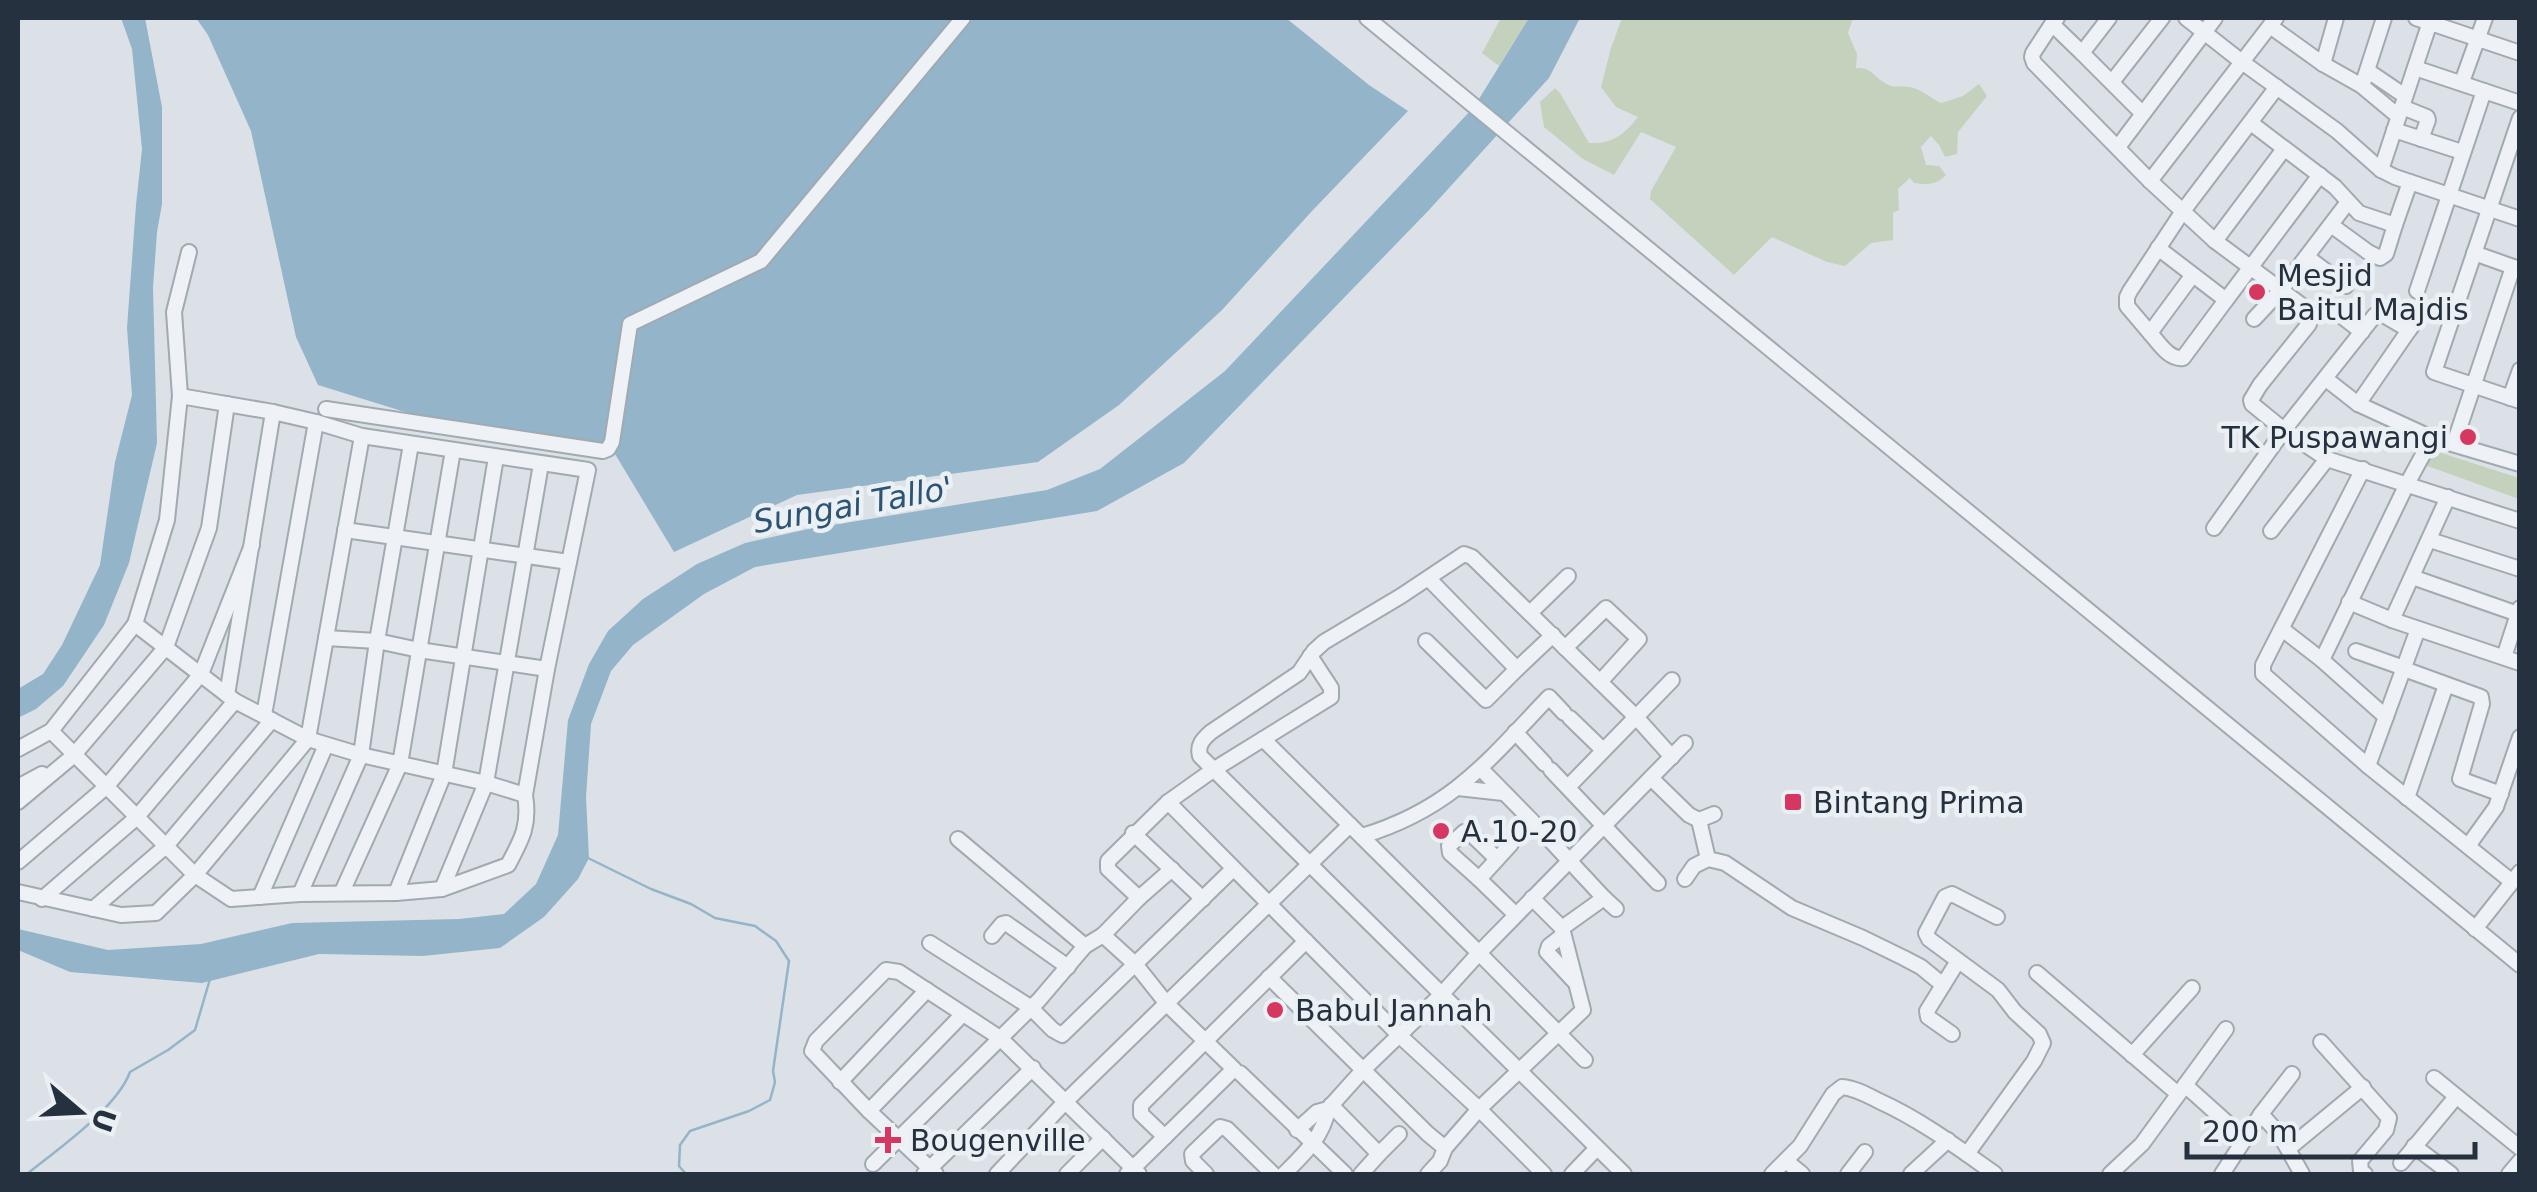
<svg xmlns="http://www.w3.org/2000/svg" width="2537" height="1192" font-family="'DejaVu Sans',sans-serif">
<rect width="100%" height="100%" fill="#dce1e7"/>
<g fill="#c4d1bc">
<polygon points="1501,18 1529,18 1499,66 1482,53"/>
<path d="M1622,18h231l-5,15 9,21 -1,14c16,-1 17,8 29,15 8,6 16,2 25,4 11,2 21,11 31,16l22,-7 16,-12 8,12 -29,36 -1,22 -12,3 -6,-12 -8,-9 -10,11 5,18 13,1 7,9c-9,10 -19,10 -32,8l-4,-5 -12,11 1,21 -6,3v27l-22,3 -26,23 -18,-4 -55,-25 -38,38 -84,-76 1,-8 25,-44 -35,-15 -27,43 -31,-16 -39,-32 -4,-25 15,-14 5,5 29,50c23,1 35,-8 49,-26l-22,-10 -15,-20 10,-39z"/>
<polygon points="2432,450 2519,478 2519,499 2422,464"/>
</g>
<g fill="#94b4ca">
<polygon points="121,18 145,18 162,107 162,204 157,232 153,287 157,443 129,563 104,625 63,686 36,709 18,718 18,689 43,674 62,645 100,565 115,462 132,395 127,328 136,205 142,149 132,49"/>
<polygon points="196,18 1286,18 1369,85 1408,111 1312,211 1222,310 1119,405 1038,462 797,495 674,552 615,454 405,412 318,385 296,337 251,131 208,35"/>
<polygon points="1529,18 1580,18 1549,78 1429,210 1184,463 1097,511 755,567 704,594 633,645 611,671 591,724 586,797 589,858 578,879 544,917 500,948 423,956 319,954 202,983 70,972 18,950 18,929 108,950 201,944 292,923 459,919 504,914 536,884 558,835 568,720 589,664 608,631 643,599 697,564 745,543 808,529 1047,490 1100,469 1225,371 1474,107"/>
</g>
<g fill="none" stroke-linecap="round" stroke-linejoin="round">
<g stroke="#94b4ca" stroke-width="2.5">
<polyline points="586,857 651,889 691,904 715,918 755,926 776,941 789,961 773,1071 775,1082 770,1100 749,1111 690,1131 680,1145 679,1166 686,1174"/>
<path d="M27,1174c31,-25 90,-66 103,-102l38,-22 27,-20 15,-51"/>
</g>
<defs>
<g id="minor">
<polyline points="1367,18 2520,965"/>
<polyline points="2057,18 2052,24 2082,53 2109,18"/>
<polyline points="2186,18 2242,62 2337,131 2381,170 2395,177 2520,219"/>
<polyline points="2416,18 2520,53"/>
<polyline points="2052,24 2033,53 2032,57 2034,63 2150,181 2215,241 2312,313 2309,324 2260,385 2251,400 2252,404 2284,430 2327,459 2520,521"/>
<polyline points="2270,26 2323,64 2362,86 2384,18"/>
<polyline points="2082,53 2142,113"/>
<polyline points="2323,64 2336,18"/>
<polyline points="2415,68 2484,91"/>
<polyline points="2368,71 2405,96"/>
<polyline points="2112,82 2162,18"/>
<polyline points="2462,82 2485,18"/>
<polyline points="2362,86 2398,116"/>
<polyline points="2402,107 2427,117 2428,120 2421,139"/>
<polyline points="2520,118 2434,372 2520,401"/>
<polyline points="2251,123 2335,187 2359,213 2395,225 2410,182"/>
<polyline points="2394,130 2462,152"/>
<polyline points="2118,147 2215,18"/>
<polyline points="2381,170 2430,22"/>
<polyline points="2150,181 2276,18"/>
<polyline points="2331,225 2368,252 2380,258 2386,254 2395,225"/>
<polyline points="2215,241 2284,149"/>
<polyline points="2158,248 2226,300 2320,175"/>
<polyline points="2474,253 2519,269"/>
<polyline points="2307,257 2346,286"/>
<polyline points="2192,276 2150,333 2127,306 2127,297 2130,291 2183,211 2277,87"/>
<polyline points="2417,291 2484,91 2520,103"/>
<polyline points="2340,315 2362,332"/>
<polyline points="2254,319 2281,290 2348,202"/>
<polyline points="2409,330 2421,314"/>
<path d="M2150,333c9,10 19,27 33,25l43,-58"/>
<polyline points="2326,379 2358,404 2432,438 2520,464"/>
<polyline points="2510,398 2520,370"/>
<polyline points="326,409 603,451 608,449 612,442 630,324 761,261 963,18"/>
<polyline points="2454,444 2513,267"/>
<polyline points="2363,469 2269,653 2263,665 2263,674 2368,766 2511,881"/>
<polyline points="2214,528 2284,430 2375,315 2380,313 2409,330 2358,404"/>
<polyline points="345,530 569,562"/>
<polyline points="2271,531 2327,459"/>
<polyline points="2430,540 2520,569"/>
<polyline points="2412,577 2518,614"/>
<polyline points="1429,579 1517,669 1553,635"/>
<polyline points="2349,602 2392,620 2520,663"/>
<polyline points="1530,613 1568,576"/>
<polyline points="2392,620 2448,497"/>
<polyline points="135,624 167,520 180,396 174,312 189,252"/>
<polyline points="2282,629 2322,660 2386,717"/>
<polyline points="326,638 377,641 419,650 547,669"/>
<polyline points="1426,641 1486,700 1517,669"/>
<polyline points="1565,648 1606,608 1639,639 1600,682"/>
<polyline points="2356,651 2404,668"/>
<polyline points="2504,657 2520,608"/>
<polyline points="2322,660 2407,484 2432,438"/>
<polyline points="2404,669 2481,697 2482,704 2460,779 2501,794"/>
<polyline points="227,695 273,412"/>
<polyline points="264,715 316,422"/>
<polyline points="1570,718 1603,750"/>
<path d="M51,731l144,144 36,24 69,-5 96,-1 46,-4 66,-24c14,-26 22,-40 17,-70l22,-126 41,-199 -226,-34 -46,-14 -43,-10 -93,-16"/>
<polyline points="1515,732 1545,764"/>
<polyline points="18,749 51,731 135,624 235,701 308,739 361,755 486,783 525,795"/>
<polyline points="2368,766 2418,629"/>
<polyline points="1481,769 1533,822"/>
<polyline points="1551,770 1658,883"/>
<polyline points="1651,778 1689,815 1699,820 1714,814"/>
<polyline points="18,787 42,774"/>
<polyline points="1568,787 1672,680"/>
<polyline points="1458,788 1503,793"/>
<polyline points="2407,798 2446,685"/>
<polyline points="18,802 73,756 166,647 209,528 227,404"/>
<polyline points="1168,802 1399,1035 1479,1109 1544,1174"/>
<polyline points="1699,820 1708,859"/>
<polyline points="1133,833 1203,899"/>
<path d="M1362,836c89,-27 125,-74 187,-139l15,16"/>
<polyline points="958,839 1085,946"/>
<polyline points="1511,844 1479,879 1515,914"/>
<polyline points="2468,846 2496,807 2520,737"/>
<polyline points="18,862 106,787 201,674 252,545"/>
<polyline points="1479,879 1450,853 1449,846 1464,832 1469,832 1497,859"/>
<polyline points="1685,879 1694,866 1708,859 1725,863 1792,908 1863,938 1904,958 1921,967 1943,985"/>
<polyline points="442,889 486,783 541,464"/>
<polyline points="18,892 121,915 156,913 195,875 308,739 362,436"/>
<polyline points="342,892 400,764 453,450"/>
<polyline points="396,893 444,774 496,457"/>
<polyline points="300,894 361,755 377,641 411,444"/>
<polyline points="260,897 326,745"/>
<polyline points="1139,898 1108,869 1108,861 1168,802 1213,770 1331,697 1331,688 1310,656"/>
<polyline points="1532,898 1562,928"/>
<polyline points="1604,898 1616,909"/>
<polyline points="42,899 136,818 235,701"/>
<polyline points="93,909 166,846 272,720"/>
<polyline points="2475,929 2520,872"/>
<polyline points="1563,935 1549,946 1547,952 1574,981"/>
<polyline points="992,936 1002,924 1006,923 1068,967"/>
<polyline points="930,943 1030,1007 1053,1030 1062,1035 1232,870"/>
<polyline points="2037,973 2178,1094"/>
<polyline points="1269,977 1428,1134 1445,1148 1440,1161 1428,1174"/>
<polyline points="1952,1034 1928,1017 1927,1011 1958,961"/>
<polyline points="2321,1042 2389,1118 2386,1130 2360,1161 2361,1171 2365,1174"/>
<polyline points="2132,1055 2192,988"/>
<polyline points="1585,1060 1479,953 1685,743"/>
<polyline points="1240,1073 1345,1174"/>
<polyline points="2434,1078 2520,1148"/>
<polyline points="840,1082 927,990"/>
<polyline points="2185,1085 2244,1138"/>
<polyline points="1331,1105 1379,1154 1361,1174"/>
<polyline points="869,1111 963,1014"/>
<polyline points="2261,1114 2280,1135 2302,1174"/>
<polyline points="1297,1130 1317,1112 1328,1109 1364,1069 1441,995 1479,953 1350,825"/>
<polyline points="1165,1137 1141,1114 1141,1105 1306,941"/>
<polyline points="2414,1146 2451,1174"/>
<polyline points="1445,1148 1479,1109 1583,1010 1562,928 1604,898 1538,827"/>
<polyline points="2289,1148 2363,1087"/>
<polyline points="1379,1154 1399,1134"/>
<polyline points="1967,1154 2034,1061 2043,1043 2039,1034 2015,1012 1998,990 1929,939 1926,933 1945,897 1952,894 1997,917"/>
<polyline points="1786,1161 1802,1174"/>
<polyline points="2401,1163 2455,1098"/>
<polyline points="873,1164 1039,1000 1085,946 1103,935"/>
<polyline points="924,1174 1033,1068"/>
<polyline points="936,1174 869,1111 812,1051 816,1041 886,970 899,972 1000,1038 1139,1174"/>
<polyline points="997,1174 1066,1101 1350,825 1263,739"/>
<polyline points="1067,1174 1103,1138"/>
<polyline points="1127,1174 1234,1069 1167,1004 1136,965 1103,935 1139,898 1172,869"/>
<polyline points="1206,1174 1193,1161 1192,1154 1220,1127 1227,1129 1273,1174"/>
<path d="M1284,1174c19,-19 39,-37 44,-65"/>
<polyline points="1572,1174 1596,1149"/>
<path d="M1624,1174l-424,-418c-3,-11 3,-17 11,-24l88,-59 15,-22 10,-9 77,-46 63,-42 8,3 164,160 36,40"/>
<path d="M1772,1174l28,-28 33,-52 9,-7c13,1 25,8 37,14 42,19 78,46 116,73"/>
<polyline points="1848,1174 1865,1152"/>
<polyline points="1911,1174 1948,1140"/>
<polyline points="2110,1174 2142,1144 2226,1029"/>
<polyline points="2222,1174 2261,1114 2292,1074"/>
<polyline points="2509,1174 2520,1161"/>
</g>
</defs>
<use href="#minor" stroke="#a1a9b1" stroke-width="18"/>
<use href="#minor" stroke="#eef1f5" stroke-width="14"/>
</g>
<g fill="#d63760" stroke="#ebf0f5" stroke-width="4">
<circle cx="2257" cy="292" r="10"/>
<circle cx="2468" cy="437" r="10"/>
<rect x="1783" y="792" width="20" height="20" rx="5"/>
<circle cx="1441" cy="831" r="10"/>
<circle cx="1275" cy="1010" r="10"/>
<path d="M883 1125h10v10h10v10h-10v10h-10v-10h-10v-10h10z"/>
</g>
<g text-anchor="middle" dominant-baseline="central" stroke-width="9" stroke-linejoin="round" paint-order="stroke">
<g font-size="30" fill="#25313e" stroke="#ebf0f5" text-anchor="start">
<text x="2277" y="275">Mesjid<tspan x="2277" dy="34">Baitul Majdis</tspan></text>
<text x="2448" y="437" text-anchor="end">TK Puspawangi</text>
<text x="1813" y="802">Bintang Prima</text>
<text x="1461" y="831">A.10-20</text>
<text x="1295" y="1010">Babul Jannah</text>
<text x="910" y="1140">Bougenville</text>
</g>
<g font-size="32" font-style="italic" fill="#2d5474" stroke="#ebf0f5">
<text transform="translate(853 505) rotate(-10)">Sungai Tallo'</text>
</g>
</g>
<rect width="2537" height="1192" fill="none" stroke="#25313e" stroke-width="40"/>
<g transform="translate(80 1112) rotate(109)" stroke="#ebf0f5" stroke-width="8" paint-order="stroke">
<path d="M0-8L18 38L0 25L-18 38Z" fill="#25313e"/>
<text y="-15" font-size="28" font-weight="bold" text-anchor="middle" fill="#25313e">U</text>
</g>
<path d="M2187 1142v15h288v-15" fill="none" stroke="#25313e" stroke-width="5"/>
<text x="2202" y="1142" font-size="30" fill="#25313e" stroke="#ebf0f5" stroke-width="8" paint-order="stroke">200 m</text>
</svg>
